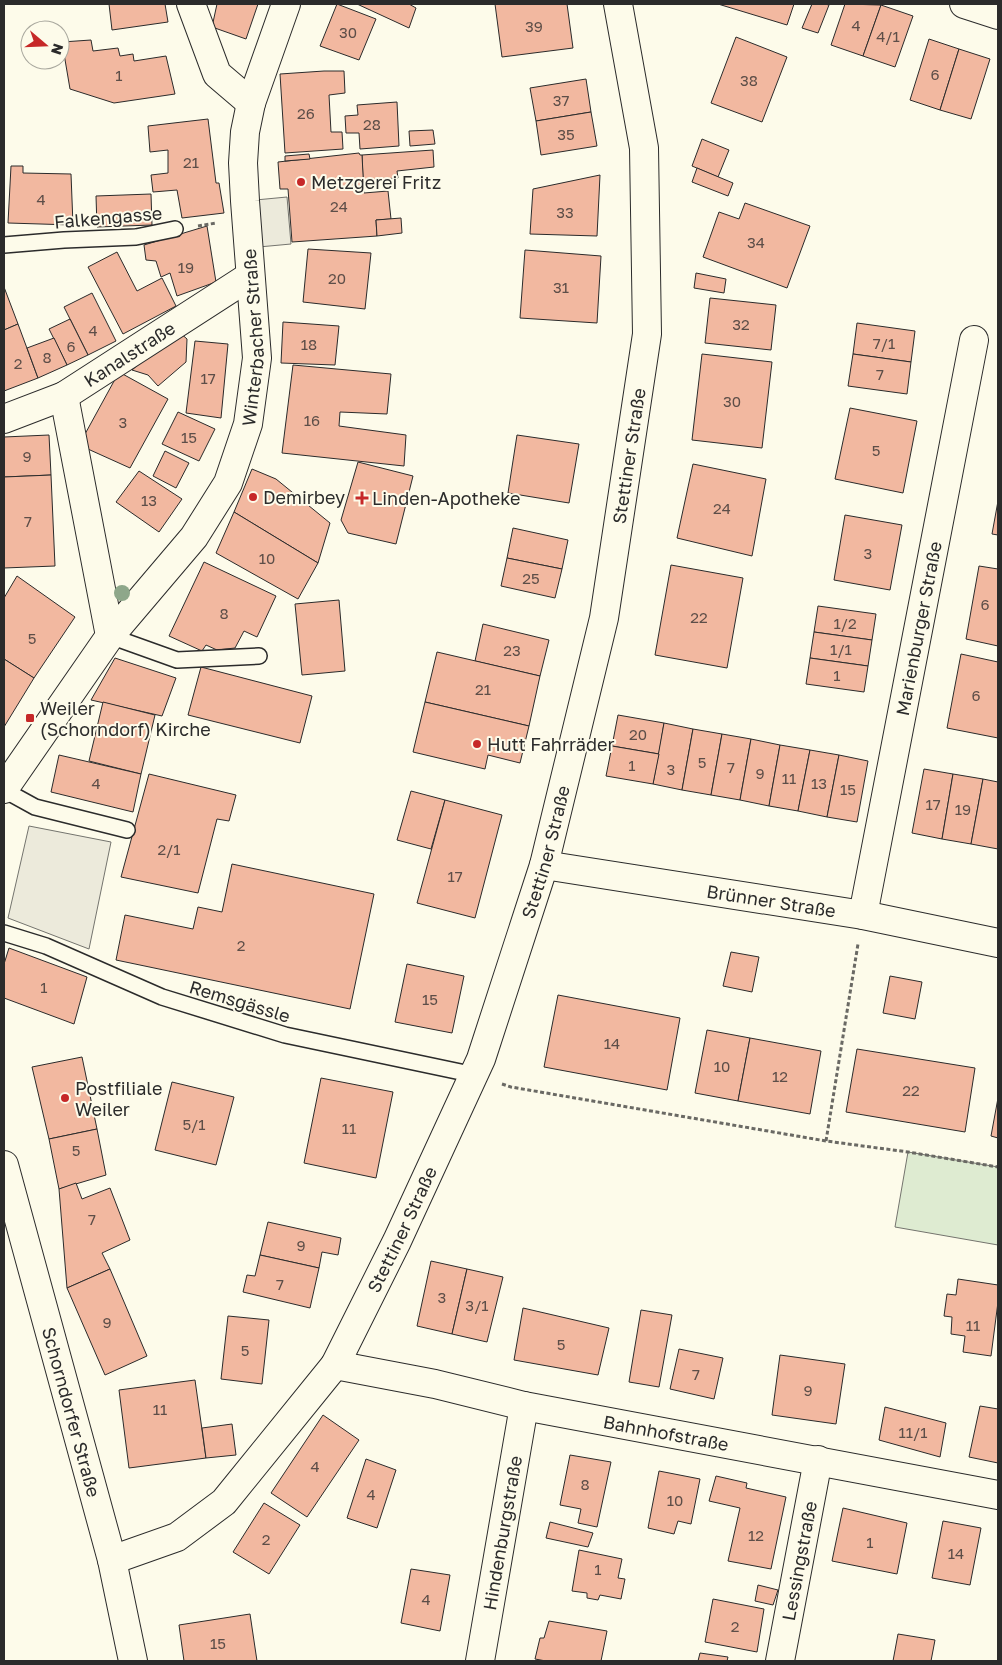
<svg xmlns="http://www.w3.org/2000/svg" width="1002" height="1665" font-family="'Golos Text',sans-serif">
<rect width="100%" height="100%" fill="#fdfbea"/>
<polygon fill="#deebd1" stroke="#74746e" points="908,1152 998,1167 998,1245 895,1227"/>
<g fill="#eceadb" stroke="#74746e">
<polygon points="287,197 291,244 248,248 245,201"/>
<polygon points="29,826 111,842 89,949 8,918"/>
</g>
<g fill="#f2b8a0" stroke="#2b2b2b">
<polygon points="109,4 165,4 168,22 112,30"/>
<polygon points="217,4 258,4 246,39 212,27"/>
<polygon points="337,4 376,19 359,60 320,46"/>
<polygon points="357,4 409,4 416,8 409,28"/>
<polygon points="495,4 567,4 573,48 502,57"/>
<polygon points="718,4 794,4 787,25"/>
<polygon points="812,4 825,4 829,5 818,33 802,28"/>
<polygon points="845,4 881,5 863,56 831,45"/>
<polygon points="881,5 913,16 895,67 863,56"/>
<polygon points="736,37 787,57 762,122 711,103"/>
<polygon points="929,39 959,49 940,110 910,100"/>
<polygon points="91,40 93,51 118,48 120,56 133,54 134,61 166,56 175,94 114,103 70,89 62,42"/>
<polygon points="959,49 990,59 971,119 940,110"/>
<polygon points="324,71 344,71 345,93 329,95 331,132 342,132 343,149 285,153 280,74"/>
<polygon points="586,79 591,112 536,121 530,88"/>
<polygon points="397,102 399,146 360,149 359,133 346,133 345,116 358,115 357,105"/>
<polygon points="591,112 597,146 541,155 536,121"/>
<polygon points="208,119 216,183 219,183 224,213 182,218 177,190 153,192 151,175 168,173 168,150 150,152 148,126"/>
<polygon points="433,130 435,144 410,146 409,131"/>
<polygon points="702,139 729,150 718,177 692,166"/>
<polygon points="433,150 434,167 397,171 398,178 363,180 362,155"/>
<polygon points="359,153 360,155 362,155 364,193 388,191 391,219 376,220 377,236 292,242 288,189 280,189 278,162"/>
<polygon points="309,154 310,159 285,161 285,156"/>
<polygon points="11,166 23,166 23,173 71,174 73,225 8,223"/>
<polygon points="697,168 733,183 728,196 692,182"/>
<polygon points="600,175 597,236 530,234 533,189"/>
<polygon points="151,194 152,225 97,227 96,196"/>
<polygon points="745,203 810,226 787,288 703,257 719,212 739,219"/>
<polygon points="401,218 402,233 377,236 376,220"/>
<polygon points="207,226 216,282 177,296 170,273 161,277 156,261 146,260 144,245"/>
<polygon points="308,249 371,253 365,309 303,302"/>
<polygon points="525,250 601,256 597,323 520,318"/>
<polygon points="117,252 137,291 162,278 176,306 123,334 88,267"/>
<polygon points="696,273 726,279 724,293 694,288"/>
<polygon points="4,287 18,324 4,330"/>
<polygon points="92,293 116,341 88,355 64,307"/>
<polygon points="710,298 776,305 771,350 705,343"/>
<polygon points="70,319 88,355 67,365 49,329"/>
<polygon points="283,322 339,326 335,365 281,363"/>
<polygon points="857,323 915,331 911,362 853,354"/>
<polygon points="18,324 38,378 4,391 4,330"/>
<polygon points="178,331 187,339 186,362 158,386 148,375 132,370"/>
<polygon points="54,338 67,365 38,378 27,348"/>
<polygon points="195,341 228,344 221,418 186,413"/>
<polygon points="702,354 772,362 762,448 692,440"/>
<polygon points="853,354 911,362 907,394 848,386"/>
<polygon points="293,365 391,374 387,414 340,412 339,426 406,435 404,466 282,453"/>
<polygon points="119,372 168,399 130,468 79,445"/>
<polygon points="850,408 917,421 903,493 835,479"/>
<polygon points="178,412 215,429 199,461 162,444"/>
<polygon points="49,435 51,475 4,477 4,437"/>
<polygon points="517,435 579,444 569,503 508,493"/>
<polygon points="165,451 189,463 176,488 153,476"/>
<polygon points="358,462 413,476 396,544 348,533 341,520"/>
<polygon points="693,464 766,479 752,556 677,538"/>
<polygon points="252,469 276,479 330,523 318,563 234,512"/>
<polygon points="139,471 182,499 159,532 116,502"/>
<polygon points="51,475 55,566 4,568 4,477"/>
<polygon points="998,501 998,535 992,534"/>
<polygon points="234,512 318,563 298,599 216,553"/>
<polygon points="845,515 902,525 890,590 834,580"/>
<polygon points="513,528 568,540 562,569 507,558"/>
<polygon points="507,558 562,569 555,598 501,586"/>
<polygon points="204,562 276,596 257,637 244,631 235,648 217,650 206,645 202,651 169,636"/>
<polygon points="671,565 743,578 727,668 655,655"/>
<polygon points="979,566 998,569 998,646 966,639"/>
<polygon points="17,576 75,617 34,678 4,659 4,598"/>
<polygon points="339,600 345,671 302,675 295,604"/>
<polygon points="818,606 876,614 872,640 814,632"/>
<polygon points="483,624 549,640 540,676 475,661"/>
<polygon points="814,632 872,640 868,666 810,658"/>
<polygon points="437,652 540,676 529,726 425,702"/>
<polygon points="961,654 998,662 998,738 947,728"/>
<polygon points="115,658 176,678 162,716 91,700"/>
<polygon points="810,658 868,666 864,692 806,684"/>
<polygon points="4,659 34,678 4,727"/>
<polygon points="201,667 312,696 300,743 188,715"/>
<polygon points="103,702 155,715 141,774 89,761"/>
<polygon points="425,702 529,726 520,763 488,755 485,769 413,752"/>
<polygon points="618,715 664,723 659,754 612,746"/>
<polygon points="664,723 693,729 682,790 653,784"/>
<polygon points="693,729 722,734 711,795 682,790"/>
<polygon points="722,734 751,739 740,800 711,795"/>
<polygon points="751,739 780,745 769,806 740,800"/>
<polygon points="780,745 810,750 798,811 769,806"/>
<polygon points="612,746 659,754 653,784 606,776"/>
<polygon points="810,750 839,755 827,817 798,811"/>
<polygon points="59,755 141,774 133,812 51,792"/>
<polygon points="839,755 868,761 857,822 827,817"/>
<polygon points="924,769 953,774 942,839 912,833"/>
<polygon points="149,774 236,795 229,821 217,819 198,893 121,877"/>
<polygon points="953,774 983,779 971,844 942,839"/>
<polygon points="983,779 998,782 998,849 971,844"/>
<polygon points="411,791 445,800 431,849 397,840"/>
<polygon points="445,800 502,815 475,918 417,903"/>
<polygon points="232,864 374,894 350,1009 116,960 125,915 193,929 198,907 222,912"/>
<polygon points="9,948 87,977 74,1024 4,998 4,964"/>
<polygon points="731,952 759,957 752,992 723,986"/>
<polygon points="407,964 464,976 452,1033 395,1022"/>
<polygon points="890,976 922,982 915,1019 883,1013"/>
<polygon points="558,995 680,1018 667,1090 544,1067"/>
<polygon points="707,1030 750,1038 738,1101 695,1093"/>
<polygon points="750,1038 821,1051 810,1114 738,1101"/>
<polygon points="857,1049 975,1068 965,1132 846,1112"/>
<polygon points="82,1057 97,1129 49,1139 32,1067"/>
<polygon points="321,1078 393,1092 376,1178 304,1163"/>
<polygon points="172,1082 234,1097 216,1165 155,1150"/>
<polygon points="998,1098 998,1138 991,1136"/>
<polygon points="97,1129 106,1175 59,1189 49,1139"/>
<polygon points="76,1183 82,1199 110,1188 130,1240 102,1253 110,1269 67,1288 59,1189"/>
<polygon points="268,1222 341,1238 338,1255 322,1252 319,1268 260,1255"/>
<polygon points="260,1255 319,1268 310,1308 243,1292 247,1275 255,1276"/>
<polygon points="431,1261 467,1269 452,1334 417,1326"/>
<polygon points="110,1269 147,1356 105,1375 67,1288"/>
<polygon points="467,1269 503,1277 487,1342 452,1334"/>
<polygon points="958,1279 998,1285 998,1302 991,1356 963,1352 965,1336 951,1334 952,1317 944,1316 947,1294 956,1295"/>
<polygon points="523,1308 609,1328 598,1375 514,1360"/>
<polygon points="641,1310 672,1315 659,1387 629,1382"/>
<polygon points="228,1316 269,1320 262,1384 221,1379"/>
<polygon points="679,1349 723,1358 714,1399 670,1389"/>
<polygon points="780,1355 845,1364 836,1424 772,1415"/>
<polygon points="195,1380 206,1458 129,1468 119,1390"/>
<polygon points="980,1406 998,1409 998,1463 969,1457"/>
<polygon points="885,1407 946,1423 940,1457 879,1440"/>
<polygon points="323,1415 359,1440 307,1517 271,1493"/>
<polygon points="232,1424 236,1455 206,1458 202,1428"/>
<polygon points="570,1455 611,1462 597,1527 578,1523 581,1509 560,1505"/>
<polygon points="366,1459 396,1470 377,1528 347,1518"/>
<polygon points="659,1471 700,1479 691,1524 678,1521 674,1534 648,1528"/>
<polygon points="716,1476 747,1483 746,1488 786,1497 771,1569 728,1561 740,1508 709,1501"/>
<polygon points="264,1503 300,1525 269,1574 233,1552"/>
<polygon points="843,1508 907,1523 897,1574 832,1561"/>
<polygon points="943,1521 981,1528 970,1585 932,1578"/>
<polygon points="550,1522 593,1533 588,1547 546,1538"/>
<polygon points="579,1550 622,1559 618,1578 625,1579 621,1599 600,1595 598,1600 587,1598 587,1593 572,1591"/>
<polygon points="411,1569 450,1575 440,1631 401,1623"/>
<polygon points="758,1585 778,1590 773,1605 755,1601"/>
<polygon points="713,1599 764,1609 757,1652 705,1642"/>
<polygon points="250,1614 257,1661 184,1661 179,1625"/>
<polygon points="549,1621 607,1631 601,1661 546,1661 535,1659 540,1638 544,1638"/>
<polygon points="898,1634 935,1640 931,1661 893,1661"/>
<polygon points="700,1653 728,1657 727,1661 698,1661"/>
</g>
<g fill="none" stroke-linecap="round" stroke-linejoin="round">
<defs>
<g id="service">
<polyline points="4,245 64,240 136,237 175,229"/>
<polyline points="110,636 177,660 259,656"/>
<polyline points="4,790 35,807 127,830"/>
<polyline points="4,933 46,946 162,997 285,1035 475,1075"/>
</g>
<g id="minor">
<polyline points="191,4 217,74 251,103"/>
<polyline points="964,4 998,15"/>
<polyline points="64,396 110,636"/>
<path id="s1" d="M4,419l60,-23 186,-120"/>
<path id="s2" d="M544,865l319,50 135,28"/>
<path id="s3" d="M863,915l111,-575"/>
<path id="s4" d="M335,1365l100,19 89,22 474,89"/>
<path id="s5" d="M480,1661l44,-255"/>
<path id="s6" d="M780,1661l38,-201"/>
</g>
<g id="tertiary">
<path id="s7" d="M4,789l106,-153 84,-99 34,-54 20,-59 9,-66 -12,-157 -2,-38 2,-31 6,-29 35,-99"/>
<path id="s8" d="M4,1165l108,395 21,101"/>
<path id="s9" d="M112,1560l65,-23 47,-35 111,-137 62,-124 84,-182 63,-194 60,-247 43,-284 -3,-186 -26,-144"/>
</g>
</defs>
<use href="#service" stroke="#2b2b2b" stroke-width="18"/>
<use href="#minor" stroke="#2b2b2b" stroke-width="30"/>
<use href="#tertiary" stroke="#2b2b2b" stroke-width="30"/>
<g stroke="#6a6964" stroke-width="3" stroke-dasharray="4 2.5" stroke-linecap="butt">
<polyline points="198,226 216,223"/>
<polyline points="502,1084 511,1087 826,1141 908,1152 998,1167"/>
<polyline points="826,1141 858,944"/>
</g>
<use href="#service" stroke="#fdfbea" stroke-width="15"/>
<use href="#minor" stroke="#fdfbea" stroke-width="28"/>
<use href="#tertiary" stroke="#fdfbea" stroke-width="28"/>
</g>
<circle fill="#8ea78a" cx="122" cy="593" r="8"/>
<g fill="#c62828" stroke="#fdfbea" stroke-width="2">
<circle cx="301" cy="182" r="5"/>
<circle cx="253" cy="497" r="5"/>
<path d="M359.5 490.5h5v5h5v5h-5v5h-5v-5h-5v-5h5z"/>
<rect x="25" y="713" width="10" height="10" rx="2.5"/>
<circle cx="477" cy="744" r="5"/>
<circle cx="65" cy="1098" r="5"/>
</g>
<g text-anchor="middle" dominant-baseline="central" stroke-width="4" stroke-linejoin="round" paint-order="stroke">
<g font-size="15" fill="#5d4e48">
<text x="856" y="25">4</text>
<text x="534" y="26">39</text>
<text x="348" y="32">30</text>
<text x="888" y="36">4/1</text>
<text x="935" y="74">6</text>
<text x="119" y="75">1</text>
<text x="749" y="80">38</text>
<text x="561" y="100">37</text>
<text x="306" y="113">26</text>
<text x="372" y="124">28</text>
<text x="566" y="134">35</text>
<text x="191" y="162">21</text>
<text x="41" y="199">4</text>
<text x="339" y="206">24</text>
<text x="565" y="212">33</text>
<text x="756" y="242">34</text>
<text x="186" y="267">19</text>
<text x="337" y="278">20</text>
<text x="561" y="287">31</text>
<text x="741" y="324">32</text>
<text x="93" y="330">4</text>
<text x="884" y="343">7/1</text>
<text x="309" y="344">18</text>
<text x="71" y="346">6</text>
<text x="47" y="357">8</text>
<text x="18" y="363">2</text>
<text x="880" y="374">7</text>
<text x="208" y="378">17</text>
<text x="732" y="401">30</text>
<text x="312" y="420">16</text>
<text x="123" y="422">3</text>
<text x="189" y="437">15</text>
<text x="876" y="450">5</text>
<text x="27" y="456">9</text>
<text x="149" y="500">13</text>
<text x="722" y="508">24</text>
<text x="28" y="521">7</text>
<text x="868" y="553">3</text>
<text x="267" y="558">10</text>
<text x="531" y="578">25</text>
<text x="985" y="604">6</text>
<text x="224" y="613">8</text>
<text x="699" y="617">22</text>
<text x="845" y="623">1/2</text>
<text x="32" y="638">5</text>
<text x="841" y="649">1/1</text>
<text x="512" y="650">23</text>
<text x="837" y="675">1</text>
<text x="483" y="689">21</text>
<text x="976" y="695">6</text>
<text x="638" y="734">20</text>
<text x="702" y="762">5</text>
<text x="632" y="765">1</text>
<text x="731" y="767">7</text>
<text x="671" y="769">3</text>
<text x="760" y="773">9</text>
<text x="789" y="778">11</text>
<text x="96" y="783">4</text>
<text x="819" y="783">13</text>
<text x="848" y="789">15</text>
<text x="933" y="804">17</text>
<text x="963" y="809">19</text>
<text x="169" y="849">2/1</text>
<text x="455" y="876">17</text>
<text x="241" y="945">2</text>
<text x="44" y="987">1</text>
<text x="430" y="999">15</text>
<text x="612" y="1043">14</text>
<text x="722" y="1066">10</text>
<text x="780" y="1076">12</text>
<text x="911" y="1090">22</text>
<text x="194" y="1124">5/1</text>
<text x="349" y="1128">11</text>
<text x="76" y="1150">5</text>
<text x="92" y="1219">7</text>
<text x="301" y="1245">9</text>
<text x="280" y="1284">7</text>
<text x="442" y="1297">3</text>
<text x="477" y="1305">3/1</text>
<text x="107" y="1322">9</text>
<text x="973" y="1325">11</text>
<text x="561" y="1344">5</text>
<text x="245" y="1350">5</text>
<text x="696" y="1374">7</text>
<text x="808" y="1390">9</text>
<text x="160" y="1409">11</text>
<text x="913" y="1432">11/1</text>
<text x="315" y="1466">4</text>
<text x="585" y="1484">8</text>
<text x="371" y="1494">4</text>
<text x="675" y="1500">10</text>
<text x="756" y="1535">12</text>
<text x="266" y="1539">2</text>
<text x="870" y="1542">1</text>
<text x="956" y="1553">14</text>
<text x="598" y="1569">1</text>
<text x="426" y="1599">4</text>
<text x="735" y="1626">2</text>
<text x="218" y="1643">15</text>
</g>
<g font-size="18" fill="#2b2b2b" stroke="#fdfbea" text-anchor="start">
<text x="311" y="182">Metzgerei Fritz</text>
<text x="263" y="497">Demirbey</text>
<text x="372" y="498">Linden-Apotheke</text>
<text x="40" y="708">Weiler<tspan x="40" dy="21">(Schorndorf) Kirche</tspan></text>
<text x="487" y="744">Hutt Fahrräder</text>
<text x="75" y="1088">Postfiliale<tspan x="75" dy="21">Weiler</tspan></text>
</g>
<g font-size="18" fill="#2b2b2b" stroke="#fdfbea">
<text transform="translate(108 217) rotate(-5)">Falkengasse</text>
<text stroke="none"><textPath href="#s7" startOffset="529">Winterbacher Straße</textPath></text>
<text stroke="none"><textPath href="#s1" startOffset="142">Kanalstraße</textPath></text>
<text stroke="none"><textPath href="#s9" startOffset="1265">Stettiner Straße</textPath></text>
<text stroke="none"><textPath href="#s3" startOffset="292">Marienburger Straße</textPath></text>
<text stroke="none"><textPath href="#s9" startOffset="860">Stettiner Straße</textPath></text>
<text stroke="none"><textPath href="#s2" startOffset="230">Brünner Straße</textPath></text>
<text transform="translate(240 1001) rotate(17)">Remsgässle</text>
<text stroke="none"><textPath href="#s9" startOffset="455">Stettiner Straße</textPath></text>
<text stroke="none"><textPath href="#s8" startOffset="256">Schorndorfer Straße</textPath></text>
<text stroke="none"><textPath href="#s4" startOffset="338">Bahnhofstraße</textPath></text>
<text stroke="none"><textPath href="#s5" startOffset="130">Hindenburgstraße</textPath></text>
<text stroke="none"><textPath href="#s6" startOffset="102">Lessingstraße</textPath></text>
</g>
</g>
<rect width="1002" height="1665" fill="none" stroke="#2b2b2b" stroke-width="10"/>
<g transform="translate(45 45) rotate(109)"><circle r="24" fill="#fdfbea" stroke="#a9a89e"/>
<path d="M0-4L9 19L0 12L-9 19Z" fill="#c62828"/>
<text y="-8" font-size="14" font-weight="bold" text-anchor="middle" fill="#2b2b2b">N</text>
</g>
</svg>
